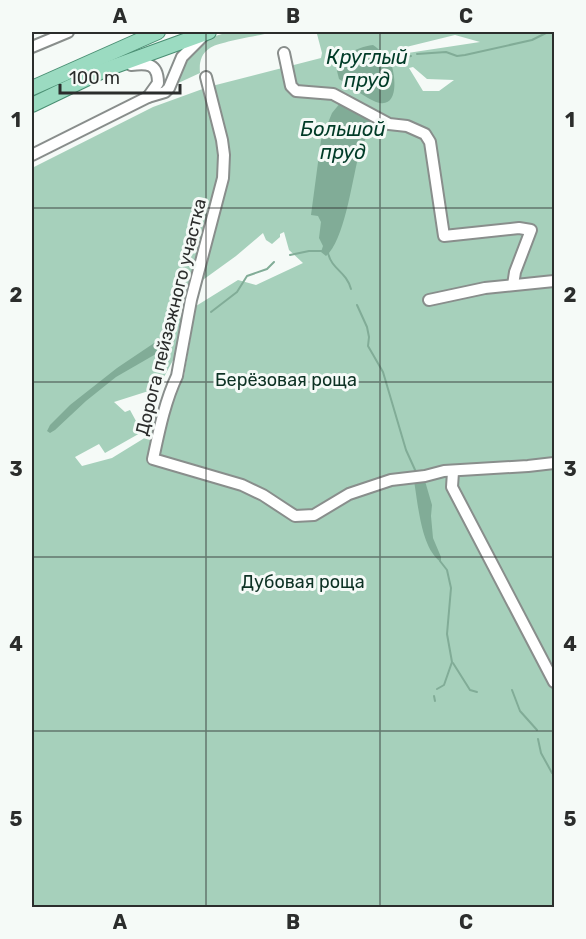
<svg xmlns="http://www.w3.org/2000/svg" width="586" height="939" font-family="Rubik,sans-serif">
<rect width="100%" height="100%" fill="#f5faf7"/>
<g fill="#a6d0bb" fill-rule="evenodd">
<path d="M230,32h45c-13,3 -57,10 -65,16 -9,6 -11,14 -10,25l-26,12c15,-32 20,-45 56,-53z"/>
<path d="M327,32h227v875h-522v-739l121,-61 55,-20 113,-29 1,-5 -5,-19zM455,35l25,7 -79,12 -3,-5zM413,67l14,12 27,1 -15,11h-16l-14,-23zM284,232l5,18 14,13 -47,22 -18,-5 -42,26 -12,70 -15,28 -18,10v20l-39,24 -30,8 -7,-9 24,-13 6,9 37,-21 -12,-22 -5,2 -11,-10 44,-14 20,-37 6,-31 -3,-4 -18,13 6,-12 14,-18 4,1 8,-32 -2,-3 12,-8 -5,25 36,-26 27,-23 3,7 6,4 8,-7v-3z"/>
</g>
<g fill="#81ac97">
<path d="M373,45c7,5 12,9 17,16 5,11 10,45 -10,42 -11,-2 -31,-18 -41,-24l-2,-8c8,-17 17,-23 36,-26z"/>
<path d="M341,102l35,18c-8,12 -14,25 -18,38 -6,24 -14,83 -32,98l-5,-4 2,-6 -4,-8 2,-16 -3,-6 -7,-1 10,-75 11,-27z"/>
<polygon points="172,331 175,333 175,340 168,347 116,377 86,401 55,430 50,433 47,431 50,425 70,405 117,368"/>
<path d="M414,481h11l7,24 -1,11 2,22 8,19v5c-20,-13 -23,-59 -27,-81z"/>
</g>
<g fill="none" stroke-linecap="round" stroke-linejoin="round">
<g stroke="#81ac97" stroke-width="2">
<polyline points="417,54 446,52 457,56 465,55 532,40 548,32"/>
<polyline points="399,59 411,56"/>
<path d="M328,253c4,17 18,18 23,36"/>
<polyline points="290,255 309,251 323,251"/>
<polyline points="357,305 367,327 369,337 368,346 383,372 406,450 416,472"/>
<polyline points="211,312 237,292 247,276 267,269 274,262"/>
<polyline points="453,663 470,690 477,692"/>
<polyline points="437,689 444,685 452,662 447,634 451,588 447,570 440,561"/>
<polyline points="512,690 520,711 537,730"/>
<polyline points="434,696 435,701"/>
<polyline points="538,739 541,753 552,773"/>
</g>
<defs>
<g id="minor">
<polyline points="32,47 68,32"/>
<polyline points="284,53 291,86 296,91 333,94 389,124 407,126 425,134 430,142 444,236 519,228 531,230 515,272 513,285"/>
<path d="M131,65c16,-2 27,-2 27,18l-10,14"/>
<path d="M206,77l16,63 2,15 -1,23 -32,122 -14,76c-12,25 -18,55 -24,83l89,26 21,10 32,21 19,-1 35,-21 42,-14 34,-4 19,-5 84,-5 26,-3"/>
<polyline points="32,155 148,97 165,92 169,88 182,57 203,36"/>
<polyline points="429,300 485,288 554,281"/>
<polyline points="453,472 452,487 554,682"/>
</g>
<g id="major">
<polyline points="32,88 158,32"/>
<polyline points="32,105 107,69 209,32"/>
</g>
</defs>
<use href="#minor" stroke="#898e8c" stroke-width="14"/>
<use href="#major" stroke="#498e72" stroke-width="16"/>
<use href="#minor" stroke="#fff" stroke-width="10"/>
<use href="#major" stroke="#9bdbc1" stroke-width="14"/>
</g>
<path fill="none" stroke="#2b2d2c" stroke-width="1.5" stroke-opacity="0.55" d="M206,32v876M380,32v876M32,208h522M32,382h522M32,557h522M32,731h522"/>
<g text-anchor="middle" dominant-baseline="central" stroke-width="6" stroke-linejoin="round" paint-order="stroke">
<g font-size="18" fill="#2b2d2c" stroke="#f5faf7">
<text transform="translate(171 317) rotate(-76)">Дорога пейзажного участка</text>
</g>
<g font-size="18" fill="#0d3224" stroke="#f5faf7">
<text x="286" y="380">Берёзовая роща</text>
<text x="303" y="582">Дубовая роща</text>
</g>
<g font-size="20" font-style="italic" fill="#003b27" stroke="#f5faf7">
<text x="367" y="57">Круглый<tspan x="367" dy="23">пруд</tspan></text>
<text x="343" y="129">Большой<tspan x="343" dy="23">пруд</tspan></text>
</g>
</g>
<rect width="586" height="939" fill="none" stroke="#f5faf7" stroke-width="66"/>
<path d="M60 84v9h120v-9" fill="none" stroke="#2b2d2c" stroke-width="3"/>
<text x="69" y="84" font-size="18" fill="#2b2d2c" stroke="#f5faf7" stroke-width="4.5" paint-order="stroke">100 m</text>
<rect x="33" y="33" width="520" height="873" fill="none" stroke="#2b2d2c" stroke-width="2"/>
<g font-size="20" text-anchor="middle" font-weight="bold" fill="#2b2d2c">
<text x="120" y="23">A</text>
<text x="293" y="23">B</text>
<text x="466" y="23">C</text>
<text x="16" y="127">1</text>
<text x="570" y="127">1</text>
<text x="16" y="302">2</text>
<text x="570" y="302">2</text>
<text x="16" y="476">3</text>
<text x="570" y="476">3</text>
<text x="16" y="651">4</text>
<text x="570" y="651">4</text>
<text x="16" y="826">5</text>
<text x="570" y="826">5</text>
<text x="120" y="929">A</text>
<text x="293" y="929">B</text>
<text x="466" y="929">C</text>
</g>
</svg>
